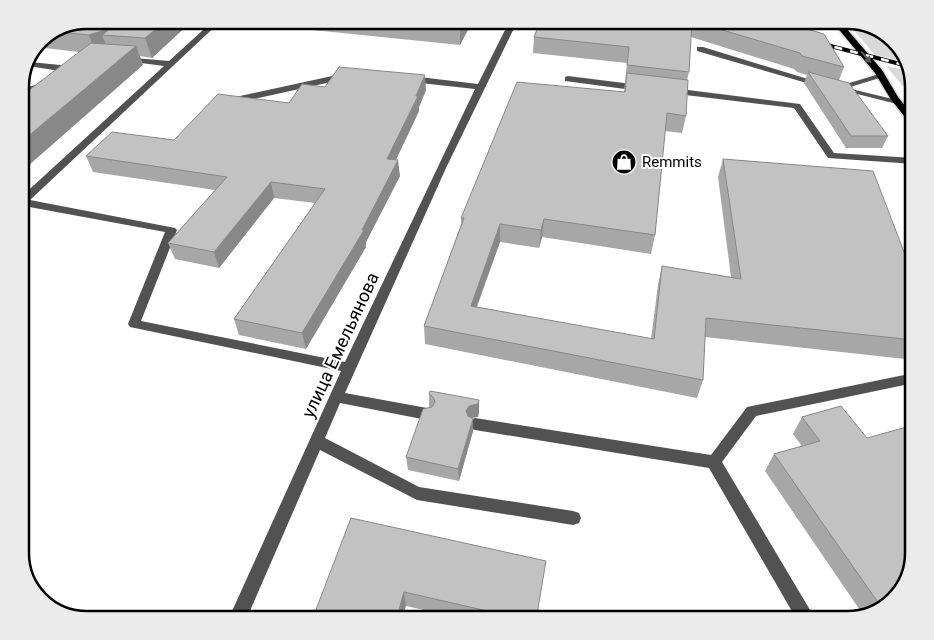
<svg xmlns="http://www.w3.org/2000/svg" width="934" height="640" font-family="Roboto,sans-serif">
<rect width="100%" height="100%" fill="#fff"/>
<g fill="#d9d9d9">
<path d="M845,20c25,3 55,16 62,42l-32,-7z"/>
<polygon points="886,66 910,71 914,87 914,99"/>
</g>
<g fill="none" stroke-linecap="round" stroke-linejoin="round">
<defs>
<polygon id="major" points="831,20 839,20 882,70 898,97 914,117 914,126 911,125 890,98 875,73"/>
</defs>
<use href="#major" stroke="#dbdbdb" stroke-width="3"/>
<polyline stroke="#747474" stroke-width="2" stroke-dasharray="0.5 2" stroke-linecap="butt" points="900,66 909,68"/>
<g fill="#525252" fill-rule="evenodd">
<polygon points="214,20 222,20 30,200 175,228 177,230 141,321 345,362 475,89 411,82 407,79 411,76 478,84 510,20 518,20 446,168 345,393 427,408 432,410 434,414 432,418 427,420 340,403 325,438 419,487 573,511 579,513 581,518 579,523 573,525 417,500 320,450 246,620 228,620 341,371 130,327 128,324 165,232 24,206 20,207 20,198 164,66 126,61 122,59 123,57 169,61"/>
<polygon points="697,47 703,47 824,84 817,86 697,51"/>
<polygon points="30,62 60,65 64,68 60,71 28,66"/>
<polygon points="346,73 349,74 349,78 231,104 227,101 231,98"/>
<polygon points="879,74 886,76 847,88 901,101 901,105 833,88"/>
<polygon points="568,76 640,85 644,88 640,91 565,81 565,77"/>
<polygon points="35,85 38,86 38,90 20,96 20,90"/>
<polygon points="672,88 800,104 834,153 914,158 914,164 828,158 794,108 669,93 668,91"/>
<polygon points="914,373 914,383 756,416 722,462 816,620 797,620 709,468 475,430 470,428 468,424 470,420 475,418 711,455 747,407"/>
</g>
<use href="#major" fill="#000" fill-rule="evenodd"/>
<defs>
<polyline id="rail" points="819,43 908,66"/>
</defs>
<use href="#rail" stroke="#000" stroke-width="4"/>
<use href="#rail" stroke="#fff" stroke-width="2.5" stroke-dasharray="8" stroke-linecap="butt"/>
</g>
<g fill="#a7a7a7">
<polygon points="87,20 193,20 152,58 140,56 143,65 79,52 36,47 40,39"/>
<polygon points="223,20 473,20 460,45 224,21"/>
<polygon points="541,20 792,20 797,26 844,67 839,80 888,136 882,148 846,148 804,83 807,75 797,72 794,69 691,37 689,72 687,80 686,116 682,133 665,131 655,235 651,254 542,237 539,248 500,242 477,307 651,339 658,285 662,266 731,277 718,177 723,159 914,278 914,360 705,337 703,380 697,398 425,344 424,326 461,225 461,218 624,92 627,63 533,53 534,37"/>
<polygon points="325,87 426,90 419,107 419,111 396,160 400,176 366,242 366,247 306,349 239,335 234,319 315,203 274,198 219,268 175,259 168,243 215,190 93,172 86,156 174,140 289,103"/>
<polygon points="429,394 479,413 478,417 471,418 473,431 459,481 408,470 406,457 431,408 429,407"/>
<polygon points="841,406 903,590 877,613 864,616 765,471 774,454 802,446 793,434 802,417"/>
<polygon points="351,518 536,620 468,620 406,606"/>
</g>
<g fill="#888">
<polygon points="167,20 193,20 152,58 145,38"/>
<polygon points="463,20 473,20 460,45 460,27"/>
<polygon points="111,28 102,35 108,50 96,54 89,35"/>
<polygon points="136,46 143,65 20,173 20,143"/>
<polygon points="425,75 426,90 419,107 419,111 389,174 387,159"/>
<polygon points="398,160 400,176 366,242 366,247 306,349 302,333 362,230"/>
<polygon points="271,182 274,198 219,268 214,252"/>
<polygon points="544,219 542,237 539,248 541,230"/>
<polygon points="500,224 500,242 470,324 471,306"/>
<polygon points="479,400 479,413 478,417 469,418 466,411 469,406"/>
<polygon points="473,419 473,431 459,481 458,469"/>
<polygon points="404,592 406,606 402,620 396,620"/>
</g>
<g fill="#c2c2c2" stroke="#888">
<polygon points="87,20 167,20 145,38 102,35 111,28 89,35 59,32"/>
<polygon points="394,20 463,20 460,27"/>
<polygon points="541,20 792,20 797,26 824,34 844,67 802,56 800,53 692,21 689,72 627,65 629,47 534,37"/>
<polygon points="91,43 136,46 20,143 20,97"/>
<polygon points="339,67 425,75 416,96 418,96 387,159 398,160 362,230 364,230 302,333 234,319 325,189 271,182 214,252 168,243 227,177 86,156 112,132 174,140 218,94 289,103 302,84 325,87"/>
<polygon points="808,72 849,83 888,136 851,136"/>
<polygon points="627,73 688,80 686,116 667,113 655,235 544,219 541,230 500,224 471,306 654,339 662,266 741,279 723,159 873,171 914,278 914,340 706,318 703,380 424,326 464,218 461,218 517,82 625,92"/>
<polygon points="430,391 479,400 478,404 469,406 466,411 468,416 473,419 458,469 406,457 423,409 432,407 435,402 433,397 429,394"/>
<polygon points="841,406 867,438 914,425 914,553 903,590 882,608 774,454 820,441 802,417"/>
<polygon points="351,518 546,561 536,620 527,620 404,592 396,620 312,620"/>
</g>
<defs><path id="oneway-solid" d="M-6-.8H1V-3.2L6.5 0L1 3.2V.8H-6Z" transform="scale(1.25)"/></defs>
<use fill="#595959" href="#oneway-solid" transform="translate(866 57) rotate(49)"/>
<defs>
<symbol id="shop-disc" viewBox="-11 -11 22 22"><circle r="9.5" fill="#000" stroke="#fff"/><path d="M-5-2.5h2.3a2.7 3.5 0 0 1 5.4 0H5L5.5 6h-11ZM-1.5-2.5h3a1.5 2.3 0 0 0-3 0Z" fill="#fff"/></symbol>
</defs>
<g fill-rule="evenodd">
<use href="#shop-disc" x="610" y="148" width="28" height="28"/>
</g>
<g text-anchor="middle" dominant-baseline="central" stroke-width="4" stroke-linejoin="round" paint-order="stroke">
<g font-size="15" fill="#000" stroke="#fff" text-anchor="start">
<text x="642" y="162">Remmits</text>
</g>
<g font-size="18" fill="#000" stroke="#fff">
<text transform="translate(340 345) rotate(-65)">улица Емельянова</text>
</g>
</g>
<path d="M0 0H934V640H0ZM87 29H847A58 58 0 0 1 905 87V553A58 58 0 0 1 847 611H87A58 58 0 0 1 29 553V87A58 58 0 0 1 87 29Z" fill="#ebebeb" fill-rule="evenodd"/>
<path fill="none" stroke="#000" stroke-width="2.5" d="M87 29H847A58 58 0 0 1 905 87V553A58 58 0 0 1 847 611H87A58 58 0 0 1 29 553V87A58 58 0 0 1 87 29Z"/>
</svg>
